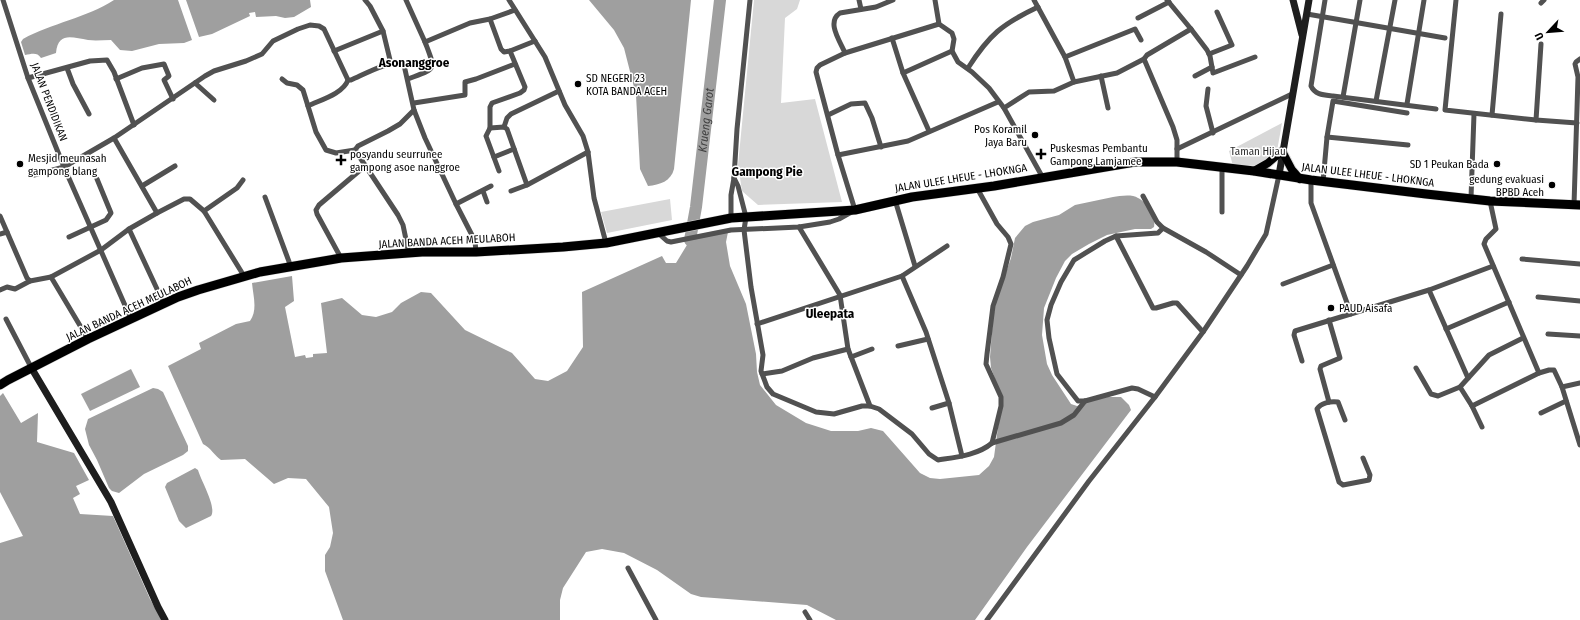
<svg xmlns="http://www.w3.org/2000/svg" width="1580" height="620" font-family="'Fira Sans Condensed',sans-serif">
<rect width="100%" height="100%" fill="#fff"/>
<g fill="#d8d8d8">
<polygon points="754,0 800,0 797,9 785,18 781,103 815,99 842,202 758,205 742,191 738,165"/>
<polygon points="1282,123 1277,151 1261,165 1237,167 1233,166 1229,151"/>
<polygon points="670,199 672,220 607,233 601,212"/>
</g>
<g fill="#9f9f9f">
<path d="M114,0h64l14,40 -8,3 -25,1 -27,7 -12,-1 -9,-10c-8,0 -15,1 -23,0 -15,-2 -30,-9 -32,13l-15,5c-4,-6 -9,-4 -16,-3l-4,-13 2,-3c29,-16 63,-21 91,-39z"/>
<polygon points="186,0 310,0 311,7 294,17 285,18 276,16 256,17 255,12 249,13 250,16 212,34 199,37"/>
<path d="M589,0h102l-17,169c-3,12 -14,16 -26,17l-8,-17 -4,-74 -12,-47 -10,-18z"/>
<path d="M1113,197c7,-1 19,-3 25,1 9,4 18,20 16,29l-3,2h-16l-28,6 -18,9 -17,10 -7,7 -9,17 -12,30 -2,27 5,29 5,11 19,29 6,2 12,-5 18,-4h14l8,8 2,5 -104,137 -52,73h-139l-29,-15 -106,-8 -10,-3 -34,-24 -33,-17 -22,-4 -16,3 -23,36 -3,12v20h-217l-18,-49v-16l5,-8 3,-14 -4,-26 -23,-28 -18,-1 -14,6 -29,-25 -24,1c-6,-4 -11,-13 -18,-16l-35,-78 33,-17 -2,-6 37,-19 14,-3c8,-11 3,-26 2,-38l40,-7 2,25 -9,6 10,50 10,-2 1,3 7,-1v-3l14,-1 -6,-50 21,-5 20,17 14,2 16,-5 9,-9 20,-11 10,1 34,37 47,23 23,26 13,2 19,-10 16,-24 -1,-55 80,-36 4,7h10l14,-23 38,-8 -2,10 4,24 16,38 10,50 1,18 3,13 16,20 30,18 25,8h27l13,-3 12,3 37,42 10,5 10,1 39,-4 10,-9 5,-9 8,-59 -11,-30 -1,-11 3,-39 3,-17 15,-43 4,-20 10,-12 8,-4 26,-7 16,-10z"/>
<polygon points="131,369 140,387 90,411 81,394"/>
<polygon points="153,388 158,389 163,392 188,446 188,451 183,455 144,474 119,493 112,491 109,488 97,460 89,445 85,429 88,419"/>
<polygon points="3,393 21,423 38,413 37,442 74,453 89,480 76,486 80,494 73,498 80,514 113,516 150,599 162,620 0,620 0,543 23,536 0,492 0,396"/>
<path d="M195,468l3,2c3,11 19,37 13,46l-25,12 -7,-7 -14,-34 2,-4z"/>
</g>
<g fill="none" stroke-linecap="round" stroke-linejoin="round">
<path stroke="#9f9f9f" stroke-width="12" id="s1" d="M690,240l6,-33 24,-207"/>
<defs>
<polyline id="primary" points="1254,171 1268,163 1282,151 1292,170 1300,179"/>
<polyline id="highway" points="0,385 8,380 88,339 178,297 198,290 260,272 341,258 422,252 476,252 563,247 606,243 731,218 855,210 912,197 994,186 1135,162 1177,162 1254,171 1311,180 1426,194 1490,201 1580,205"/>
</defs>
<use href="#primary" stroke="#dbdbdb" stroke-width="10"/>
<use href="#highway" stroke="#dbdbdb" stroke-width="10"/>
<g stroke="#515151" stroke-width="5">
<polyline points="3,0 28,78 64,167 131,319"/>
<polyline points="406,0 425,42 470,23 490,19 515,10"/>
<polyline points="509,0 545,57 565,105 583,136 588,152 594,198 606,243"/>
<polyline points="859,0 861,9"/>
<polyline points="935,0 939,24 952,33 954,39 952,51 958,62 972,72 989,88 1004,108 1043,178"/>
<polyline points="1167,0 1191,29 1147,55 1144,59 1173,127 1177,140 1177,162"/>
<path d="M1325,0l-14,86c4,9 13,9 22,10l103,13"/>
<polyline points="1456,0 1445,110 1536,120 1577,123"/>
<polyline points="1541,3 1544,0"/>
<polyline points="1307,14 1445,38"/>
<polyline points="1138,18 1169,2"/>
<polyline points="490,19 501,49 504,52 510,51 535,41"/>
<polyline points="1191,29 1207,50 1210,56 1213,73 1255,57"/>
<polyline points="383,31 391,64"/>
<polyline points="892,38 903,73 952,51"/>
<polyline points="334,51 383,31 370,6 365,0"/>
<path d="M845,53c-5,-12 -19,-31 -5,-40l36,-6 17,-7"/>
<polyline points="1209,54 1232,45 1217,12"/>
<polyline points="1065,57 1135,29 1141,40"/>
<polyline points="67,68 73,84 89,114"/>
<path d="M968,68c21,-33 34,-44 70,-61"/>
<polyline points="903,73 929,131"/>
<polyline points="1101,76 1108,108"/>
<polyline points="1195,76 1212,67"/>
<polyline points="28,78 90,61 107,60 114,72 134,125"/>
<polyline points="116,79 142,68 164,64 169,76 164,80 173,99"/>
<polyline points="282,79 287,83 297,85 303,90 316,132 326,150 336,153 355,150"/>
<path d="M408,79c29,-11 28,-8 17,-37"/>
<polyline points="1074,82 1117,73 1144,59"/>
<polyline points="195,83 214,100"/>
<polyline points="1208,89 1206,106 1213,133"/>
<polyline points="1343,97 1360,0"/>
<polyline points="1376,101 1395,0"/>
<polyline points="414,103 465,95 465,82 476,79 515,64"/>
<polyline points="1407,104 1424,0"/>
<path d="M308,106c12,-6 35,-12 40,-26"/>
<polyline points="1004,108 1029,92 1054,91 1074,82 1065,57 1034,0"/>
<polyline points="828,115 851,104 865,103 872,118 881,147"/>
<polyline points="1492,115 1501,14"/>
<polyline points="1536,120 1541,44"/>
<polyline points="504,127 507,118 511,114 559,91"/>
<polyline points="490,128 504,127 507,129 527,185"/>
<polyline points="1327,137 1408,145"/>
<polyline points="114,138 157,213"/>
<polyline points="1177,149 1292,94"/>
<polyline points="838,155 908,141 998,102"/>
<polyline points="494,157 514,149"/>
<polyline points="499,171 486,136 490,128 490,107 492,103 520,93 524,90 525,87 510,51"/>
<path d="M34,175l30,-8 50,-29 91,-62 9,-5 32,-10 16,-7 11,-13 25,-12 12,-4 9,1 5,3 24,51h3c14,-6 39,-21 53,-15l10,45 11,28 31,66 19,37 1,11"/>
<path d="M734,178l4,8 8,31 -2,13 7,57 12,68 -2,16 6,16 6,7 43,18 18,2 28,-8h8l9,3 33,25 17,20 9,6c19,-3 40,-5 54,-17l9,-37v-9l-15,-33 1,-10 6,-48 10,-29 8,-33 -3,-7 -11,-13 -20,-36"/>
<polyline points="1311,180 1311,203 1351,314"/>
<polyline points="1323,182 1327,137 1333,101 1407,113"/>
<polyline points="142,186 175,166"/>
<polyline points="483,191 487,202"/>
<polyline points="511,191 527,185 588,152"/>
<polyline points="1143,196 1157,222 1163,228 1158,233 1116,236 1105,241 1074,260 1061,282 1051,305 1047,320 1049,338 1057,374 1078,401 1085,401 1132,388 1138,389 1155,397"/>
<polyline points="265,197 291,267"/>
<polyline points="1471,198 1474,114"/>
<polyline points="895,200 915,266"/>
<polyline points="1490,201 1496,229 1486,239 1484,244 1539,373"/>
<polyline points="456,204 491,186"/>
<polyline points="1574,205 1578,77 1575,64 1576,62 1580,59"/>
<polyline points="204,211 237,188 243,180"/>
<polyline points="1222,212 1222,168"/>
<polyline points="0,216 7,232"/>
<polyline points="731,218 731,195 734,178 737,129 750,0"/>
<polyline points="799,227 840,295 848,349 870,406"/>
<polyline points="1163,228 1206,252 1241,275"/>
<polyline points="129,229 164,304"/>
<polyline points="658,233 667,241 671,242 731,230 799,227 830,222 839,219 855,210 838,155 816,72 817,68 820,65 845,53 939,24"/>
<polyline points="0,234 7,232 27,278 30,281 51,277"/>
<polyline points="1116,236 1153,308 1156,308 1173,303 1177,303 1203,332"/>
<polyline points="69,237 106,220 111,213 97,179"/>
<polyline points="409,254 403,225 398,215 355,150 358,146 388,131 400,124 414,110"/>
<polyline points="341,258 317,214 316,210 319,205 365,166"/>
<polyline points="1522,259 1580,264"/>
<polyline points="902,276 926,332 949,403 962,456"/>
<polyline points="1283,284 1333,265"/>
<polyline points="0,290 7,287 15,289 30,281"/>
<polyline points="1429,290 1468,378"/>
<polyline points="1538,297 1580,301"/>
<polyline points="6,319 32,369"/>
<polyline points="757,324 902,276 947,246"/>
<polyline points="1446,329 1509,302"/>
<polyline points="1548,334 1580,336"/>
<polyline points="88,339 51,277 101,250 129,229 157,213 184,199 190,199 204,211 244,276"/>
<polyline points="898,346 928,339"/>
<polyline points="851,357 872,349"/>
<polyline points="1302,361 1294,335 1295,331 1429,290 1493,266"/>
<polyline points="1416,368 1431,394 1438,396 1460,387 1489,355 1523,338"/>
<polyline points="762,374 782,371 813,358 848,349"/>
<polyline points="1460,387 1472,406 1482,427"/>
<polyline points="1562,387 1580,383"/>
<polyline points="1329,402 1320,369 1321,366 1340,358 1329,320"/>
<polyline points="1472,406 1539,373 1549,370 1554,370 1562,387 1580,445"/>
<polyline points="932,408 949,403"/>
<polyline points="1541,413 1566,401"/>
<path d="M1345,420l-7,-18c-8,-1 -17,1 -21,7l22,73 4,3 26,-5 1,-5 -7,-17"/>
<polyline points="992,443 1061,423 1074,415 1085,401"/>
<polyline points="628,568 656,620"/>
<polyline points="805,612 810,620"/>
<polyline points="987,620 1089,481 1155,397 1203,332 1247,266 1266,234 1279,175"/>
</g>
<g stroke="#1e1e1e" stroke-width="7">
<polyline points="1293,0 1302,35"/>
<polyline points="1279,175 1309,0"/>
<polyline points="32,369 111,502 158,607 165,620"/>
</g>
<use href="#primary" stroke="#000" stroke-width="8"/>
<use href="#highway" stroke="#000" stroke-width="9"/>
</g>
<g fill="#000" stroke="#fff" stroke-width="1.5">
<circle cx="578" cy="84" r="4"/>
<circle cx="1035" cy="135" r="4"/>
<path d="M1039 148h4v4h4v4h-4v4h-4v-4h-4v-4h4z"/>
<path d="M339 154h4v4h4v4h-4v4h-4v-4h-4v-4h4z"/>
<circle cx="20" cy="164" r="4"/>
<circle cx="1497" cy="164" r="4"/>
<circle cx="1552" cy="185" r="4"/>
<circle cx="1331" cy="308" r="4"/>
</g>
<g text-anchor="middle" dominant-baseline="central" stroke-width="3" stroke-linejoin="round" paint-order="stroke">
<g font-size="11" fill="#000" stroke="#fff" text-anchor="start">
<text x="586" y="78">SD NEGERI 23<tspan x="586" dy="13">KOTA BANDA ACEH</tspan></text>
<text x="1027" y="129" text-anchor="end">Pos Koramil<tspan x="1027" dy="13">Jaya Baru</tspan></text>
<text x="1050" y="148">Puskesmas Pembantu<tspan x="1050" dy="13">Gampong Lamjamee</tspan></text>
<text x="350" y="154">posyandu seurrunee<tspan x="350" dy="13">gampong asoe nanggroe</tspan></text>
<text x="28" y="158">Mesjid meunasah<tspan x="28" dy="13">gampong blang</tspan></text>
<text x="1489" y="164" text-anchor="end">SD 1 Peukan Bada</text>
<text x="1544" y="179" text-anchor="end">gedung evakuasi<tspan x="1544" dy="13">BPBD Aceh</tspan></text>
<text x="1339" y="308">PAUD Aisafa</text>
</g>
<g font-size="11" fill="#000" stroke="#fff">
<text transform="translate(49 102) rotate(69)">JALAN PENDIDIKAN</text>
<text transform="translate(1368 175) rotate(7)">JALAN ULEE LHEUE - LHOKNGA</text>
<text transform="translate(961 178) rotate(-9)">JALAN ULEE LHEUE - LHOKNGA</text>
<text transform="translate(447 241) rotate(-3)">JALAN BANDA ACEH MEULABOH</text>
<text transform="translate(129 309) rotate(-25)">JALAN BANDA ACEH MEULABOH</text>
</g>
<g font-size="11" fill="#2f2f2f" stroke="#fff">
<text x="1258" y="151">Taman Hijau</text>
</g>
<g font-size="12" font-style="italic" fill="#404040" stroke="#fff">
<text stroke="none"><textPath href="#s1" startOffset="121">Krueng Garot</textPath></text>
</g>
<g font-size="13" font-weight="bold" fill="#000" stroke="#fff">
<text x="414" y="62">Asonanggroe</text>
<text x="767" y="171">Gampong Pie</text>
<text x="830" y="313">Uleepata</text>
</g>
</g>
<g transform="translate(1548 32) rotate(244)" stroke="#ffffff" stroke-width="3" paint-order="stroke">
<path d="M0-3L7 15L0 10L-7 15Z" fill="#000000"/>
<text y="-6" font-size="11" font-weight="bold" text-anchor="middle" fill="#000000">U</text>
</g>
</svg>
